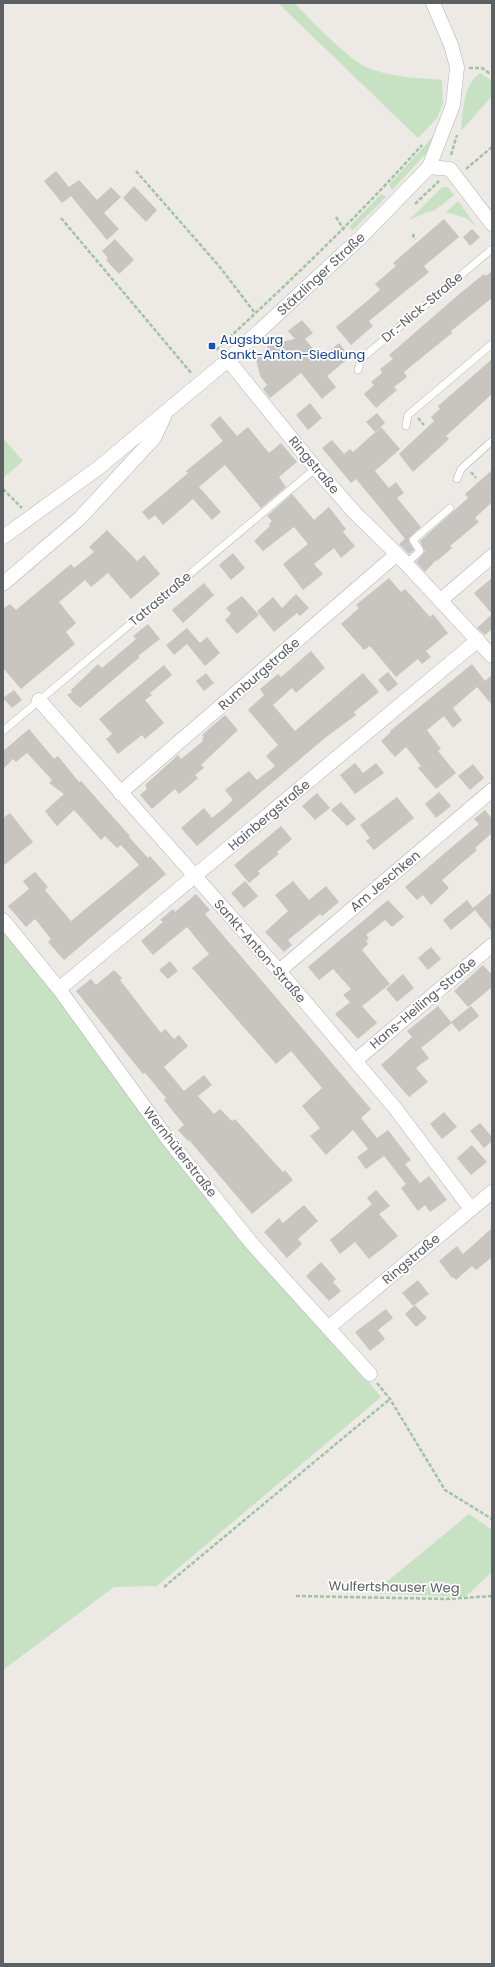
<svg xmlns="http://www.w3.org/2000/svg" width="495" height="1967" font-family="Poppins,sans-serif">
<rect width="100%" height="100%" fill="#ede9e4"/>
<g fill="#c7e2c3">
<path d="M278,3h16c19,18 49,52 72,64 22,10 52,11 76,13l1,23 -6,15 -19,20z"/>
<path d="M480,73l12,8v15l-31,35c2,-20 2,-46 19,-58z"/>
<polygon points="439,130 435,144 393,189 392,189 389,185"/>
<polygon points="442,187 448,187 454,195 434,211 428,212 409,220"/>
<polygon points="381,194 386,196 385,198 353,230 350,228 350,226"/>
<polygon points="458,201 476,226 466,218 446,212"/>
<polygon points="3,438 23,461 3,478"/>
<polygon points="3,930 381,1397 157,1586 114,1587 3,1670"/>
<polygon points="469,1514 492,1530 492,1572 465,1597 373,1593"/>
</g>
<g fill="#c8c4c0">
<polygon points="56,171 69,187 79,180 97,200 111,187 121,197 104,213 119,229 107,240 71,196 62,203 44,181"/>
<polygon points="134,186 157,210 146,222 123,198"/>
<polygon points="444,219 459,237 424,266 429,272 369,321 373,326 351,345 336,327 380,290 375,284 396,266 393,263"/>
<polygon points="472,229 480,237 470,246 463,237"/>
<polygon points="115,239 134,260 119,274 106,260 108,258 102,251"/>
<polygon points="492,271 492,298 451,331 452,333 404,372 407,377 394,387 397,390 376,408 364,394 374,385 371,382 382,373 380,369 393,359 389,355 457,296 484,274 486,276"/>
<polygon points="302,320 313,333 305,339 321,358 339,343 350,357 327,376 336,387 322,399 301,373 270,398 263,389 267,385 260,376 255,355 268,351 267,345 295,339 288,331"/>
<polygon points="492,359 492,394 446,436 449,439 413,472 399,454 434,421 431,417 440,409 438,406"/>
<polygon points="310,403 322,418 308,430 296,415"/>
<polygon points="377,413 385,423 375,432 366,422"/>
<polygon points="220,416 237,436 248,427 269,453 281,443 297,462 279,477 286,487 261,508 225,465 199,487 221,512 212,520 193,499 163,525 155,515 149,520 142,512 188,473 186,471 223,441 210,425"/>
<polygon points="381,427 400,449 375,471 389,488 396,482 404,493 397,498 421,527 409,538 409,542 414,550 409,554 399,544 405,539 376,503 356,479 351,483 322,448 332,440 344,454 350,449 353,452"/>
<polygon points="492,470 492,502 475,518 479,522 450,546 452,548 437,561 436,560 425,572 416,562 425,552 420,541 468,498 465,494"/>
<polygon points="292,494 314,520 329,507 346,529 343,532 355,546 341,558 334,548 314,564 323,574 303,590 283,564 308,544 294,527 263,551 254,541 270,526 269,524 272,521 267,516"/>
<polygon points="107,530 137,561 144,555 160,574 131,599 108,573 91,587 85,580 59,602 76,623 66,632 75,644 21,689 3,668 3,609 10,604 16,610 71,564 74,568 94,552 89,547"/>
<polygon points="233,553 245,568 231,580 219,565"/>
<polygon points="389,578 401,592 405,589 430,617 433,614 448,633 426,651 431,657 427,660 422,664 418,659 396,677 370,646 364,650 341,624 359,608 356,605"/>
<polygon points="492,578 492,629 485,635 477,628 492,614 474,593"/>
<polygon points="204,583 214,595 183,623 172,610"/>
<polygon points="296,594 309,608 300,616 297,613 274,632 257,611 273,597 282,608"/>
<polygon points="242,596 259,615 237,634 225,620 231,614 226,608"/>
<polygon points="148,624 160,639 138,656 140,657 80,708 78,705 77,706 67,695 72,692 71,690 98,664 102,668 136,639 133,636"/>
<polygon points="187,628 200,643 207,637 220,653 205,666 187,644 174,655 166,645"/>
<polygon points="311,651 325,668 296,693 292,688 273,705 295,731 363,673 379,692 354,712 356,715 325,738 197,846 181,828 204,808 212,818 223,809 233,800 225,790 249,771 257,780 275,766 266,756 278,745 248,710 264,695 260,689 278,674 281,677"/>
<polygon points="472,664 485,681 492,675 492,705 477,687 453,708 462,720 453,728 444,716 427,730 441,749 438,751 456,773 436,789 418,768 421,766 406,747 395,757 381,741 391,732 390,731"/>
<polygon points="164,665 172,675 150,693 152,695 145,700 164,723 145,739 142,735 118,754 106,739 112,734 99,719"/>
<polygon points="388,672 398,684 388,692 378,680"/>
<polygon points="206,673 214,683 204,691 196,681"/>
<polygon points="14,690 22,700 12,708 3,698"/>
<polygon points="225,715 238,730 201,765 204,768 195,775 198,778 179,794 175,789 152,809 140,795 147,789 145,785 178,755 181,759 203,741 202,739 204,737 202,735"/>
<polygon points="29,729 54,759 58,756 79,782 81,781 130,836 129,837 148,858 150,856 166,874 64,960 48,942 51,939 35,919 26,927 8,906 29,889 23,881 35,872 48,887 45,890 71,921 139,865 121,845 117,848 105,836 101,840 74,810 57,826 45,811 64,794 49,783 52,780 27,753 16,762 13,759 3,769 3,751"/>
<polygon points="355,763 363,773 376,763 384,773 355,794 340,775"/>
<polygon points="473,764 484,778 470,790 458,776"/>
<polygon points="439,792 451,806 436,818 425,804"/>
<polygon points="317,793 330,808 315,820 302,806"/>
<polygon points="397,797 414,818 374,850 366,841 370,838 360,825"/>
<polygon points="341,802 356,819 347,826 331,810"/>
<polygon points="485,810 492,819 492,833 475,848 477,850 442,880 449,888 431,905 423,895 417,900 405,887 479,824 474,819"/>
<polygon points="10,813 33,842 3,866 3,818"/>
<polygon points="281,826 292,839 277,852 279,854 258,871 260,874 249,883 234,865"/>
<polygon points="245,881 258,896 244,908 231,893"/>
<polygon points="293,881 309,900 326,886 339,902 322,916 320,914 288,940 292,945 284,952 265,932 288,911 275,895"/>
<polygon points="492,892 492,931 475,910 451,930 443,920 467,900 473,908"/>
<polygon points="196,894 210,910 205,914 371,1109 361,1118 377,1138 388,1130 411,1160 405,1164 420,1183 429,1176 447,1200 430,1212 425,1205 418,1211 401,1188 406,1184 384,1156 366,1169 357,1157 368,1149 353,1130 326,1155 310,1136 320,1128 302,1106 322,1088 291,1051 276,1064 192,968 209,954 187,927 153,955 141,941 163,922 160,920 173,909 175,912"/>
<polygon points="388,900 404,917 392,927 385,920 366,935 369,938 366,941 368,944 362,950 390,984 362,1006 377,1023 358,1039 335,1014 350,1002 343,995 351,989 333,969 319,980 308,967"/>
<polygon points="431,947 441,959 428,970 418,958"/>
<polygon points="170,961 178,971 168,979 159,970"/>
<polygon points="483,965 492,975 492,987 468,1007 454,991"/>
<polygon points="114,970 122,978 120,980 161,1033 165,1029 174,1039 179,1035 188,1046 164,1067 184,1091 204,1075 212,1085 198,1096 214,1114 220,1109 232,1121 235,1119 283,1172 285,1170 293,1180 252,1214 189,1140 188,1141 178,1130 184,1125 164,1100 166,1098 145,1073 143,1074 76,991 91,979 96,985"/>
<polygon points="403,974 414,988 397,1002 386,989"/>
<polygon points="438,1006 451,1022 471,1006 479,1016 459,1032 452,1023 421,1048 429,1058 416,1068 428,1082 409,1097 381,1065 412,1037 407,1031"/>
<polygon points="444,1112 457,1127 442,1139 430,1124"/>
<polygon points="480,1123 492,1137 492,1141 484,1148 470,1131"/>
<polygon points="472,1145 487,1162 471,1175 457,1158"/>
<polygon points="376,1190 390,1206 379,1214 398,1236 369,1259 355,1242 340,1254 330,1240 372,1204 367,1198"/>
<polygon points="304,1205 318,1221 298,1239 302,1244 287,1258 264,1232 279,1218 283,1223"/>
<polygon points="492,1228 492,1257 476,1270 472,1266 456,1280 453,1277 452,1278 439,1261 457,1246 463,1254"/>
<polygon points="321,1262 336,1279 333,1282 341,1291 329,1301 306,1276"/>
<polygon points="418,1280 429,1294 413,1306 402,1293"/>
<polygon points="415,1305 427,1318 416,1327 405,1314"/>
<polygon points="386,1309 393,1318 378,1330 385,1339 370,1351 355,1332"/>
</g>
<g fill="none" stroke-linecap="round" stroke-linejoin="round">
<defs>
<g id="lane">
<polyline points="358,370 361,359 492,249"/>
<polyline points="406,426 408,415 492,344"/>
<polyline points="457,479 461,469 492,441"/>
<polyline points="406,564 420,551 413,540 450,508"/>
<polyline points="3,731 316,468"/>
</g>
<g id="street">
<polyline points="429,167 450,169 492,224"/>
<polyline points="228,360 317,470 355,513 397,554 492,656"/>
<polyline points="3,537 97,469 228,360 361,237 429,167 453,105 457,67 451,45 433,3"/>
<polyline points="3,584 80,518 154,438 164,417"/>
<polyline points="441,600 492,556"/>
<polyline points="39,700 279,971 395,1108 471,1209"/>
<polyline points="120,793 397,554"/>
<polyline points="3,920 59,989 167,1138 253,1245 370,1374"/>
<polyline points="279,971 492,790"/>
<polyline points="59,989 478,640"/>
<polyline points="355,1061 492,945"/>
<polyline points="329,1327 492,1192"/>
</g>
</defs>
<use href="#lane" stroke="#afb2b5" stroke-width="8"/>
<use href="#street" stroke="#afb2b5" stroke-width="15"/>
<g stroke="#9ec4a3" stroke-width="2.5" stroke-dasharray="4 2" stroke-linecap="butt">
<polyline points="469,68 482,68 492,75"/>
<polyline points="451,155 457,135"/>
<polyline points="466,169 492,147"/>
<polyline points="136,171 219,266 255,313"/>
<polyline points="415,204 439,181"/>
<polyline points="336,217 344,230"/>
<polyline points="61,218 192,374"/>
<polyline points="414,234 413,236 416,239"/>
<path d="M216,350c71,-66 141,-132 206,-205"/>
<polyline points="418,418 424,425"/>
<polyline points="471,472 476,478"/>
<polyline points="3,489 22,508"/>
<polyline points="377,1383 390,1399 445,1490 492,1519"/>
<polyline points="164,1587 390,1399"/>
<polyline points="296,1596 448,1599 492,1596"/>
</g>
<use href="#lane" stroke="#fff" stroke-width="7"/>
<use href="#street" stroke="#fff" stroke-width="14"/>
</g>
<rect fill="#1a4fb4" stroke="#fff" stroke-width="1.5" x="208" y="342" width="8" height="8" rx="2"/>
<g text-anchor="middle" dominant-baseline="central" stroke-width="3.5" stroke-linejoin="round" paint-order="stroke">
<g font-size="13" fill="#5c6063" stroke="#fff">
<text transform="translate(321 274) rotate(-43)">Stätzlinger Straße</text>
<text transform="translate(422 307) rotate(-40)">Dr.-Nick-Straße</text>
<text transform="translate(314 465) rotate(50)">Ringstraße</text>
<text transform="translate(160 599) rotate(-40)">Tatrastraße</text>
<text transform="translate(259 674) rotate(-41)">Rumburgstraße</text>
<text transform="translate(269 815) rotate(-40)">Hainbergstraße</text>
<text transform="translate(385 881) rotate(-40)">Am Jeschken</text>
<text transform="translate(260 951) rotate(49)">Sankt-Anton-Straße</text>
<text transform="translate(423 1003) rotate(-40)">Hans-Heiling-Straße</text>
<text transform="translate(180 1152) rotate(52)">Wernhüterstraße</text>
<text transform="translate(411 1259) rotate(-40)">Ringstraße</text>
<text transform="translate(394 1587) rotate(1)">Wulfertshauser Weg</text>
</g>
<g font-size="13" fill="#164399" stroke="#fff" text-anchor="start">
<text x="220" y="339">Augsburg<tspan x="220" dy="15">Sankt-Anton-Siedlung</tspan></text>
</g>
</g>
<rect width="495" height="1967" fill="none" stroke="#5c6063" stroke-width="8"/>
</svg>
